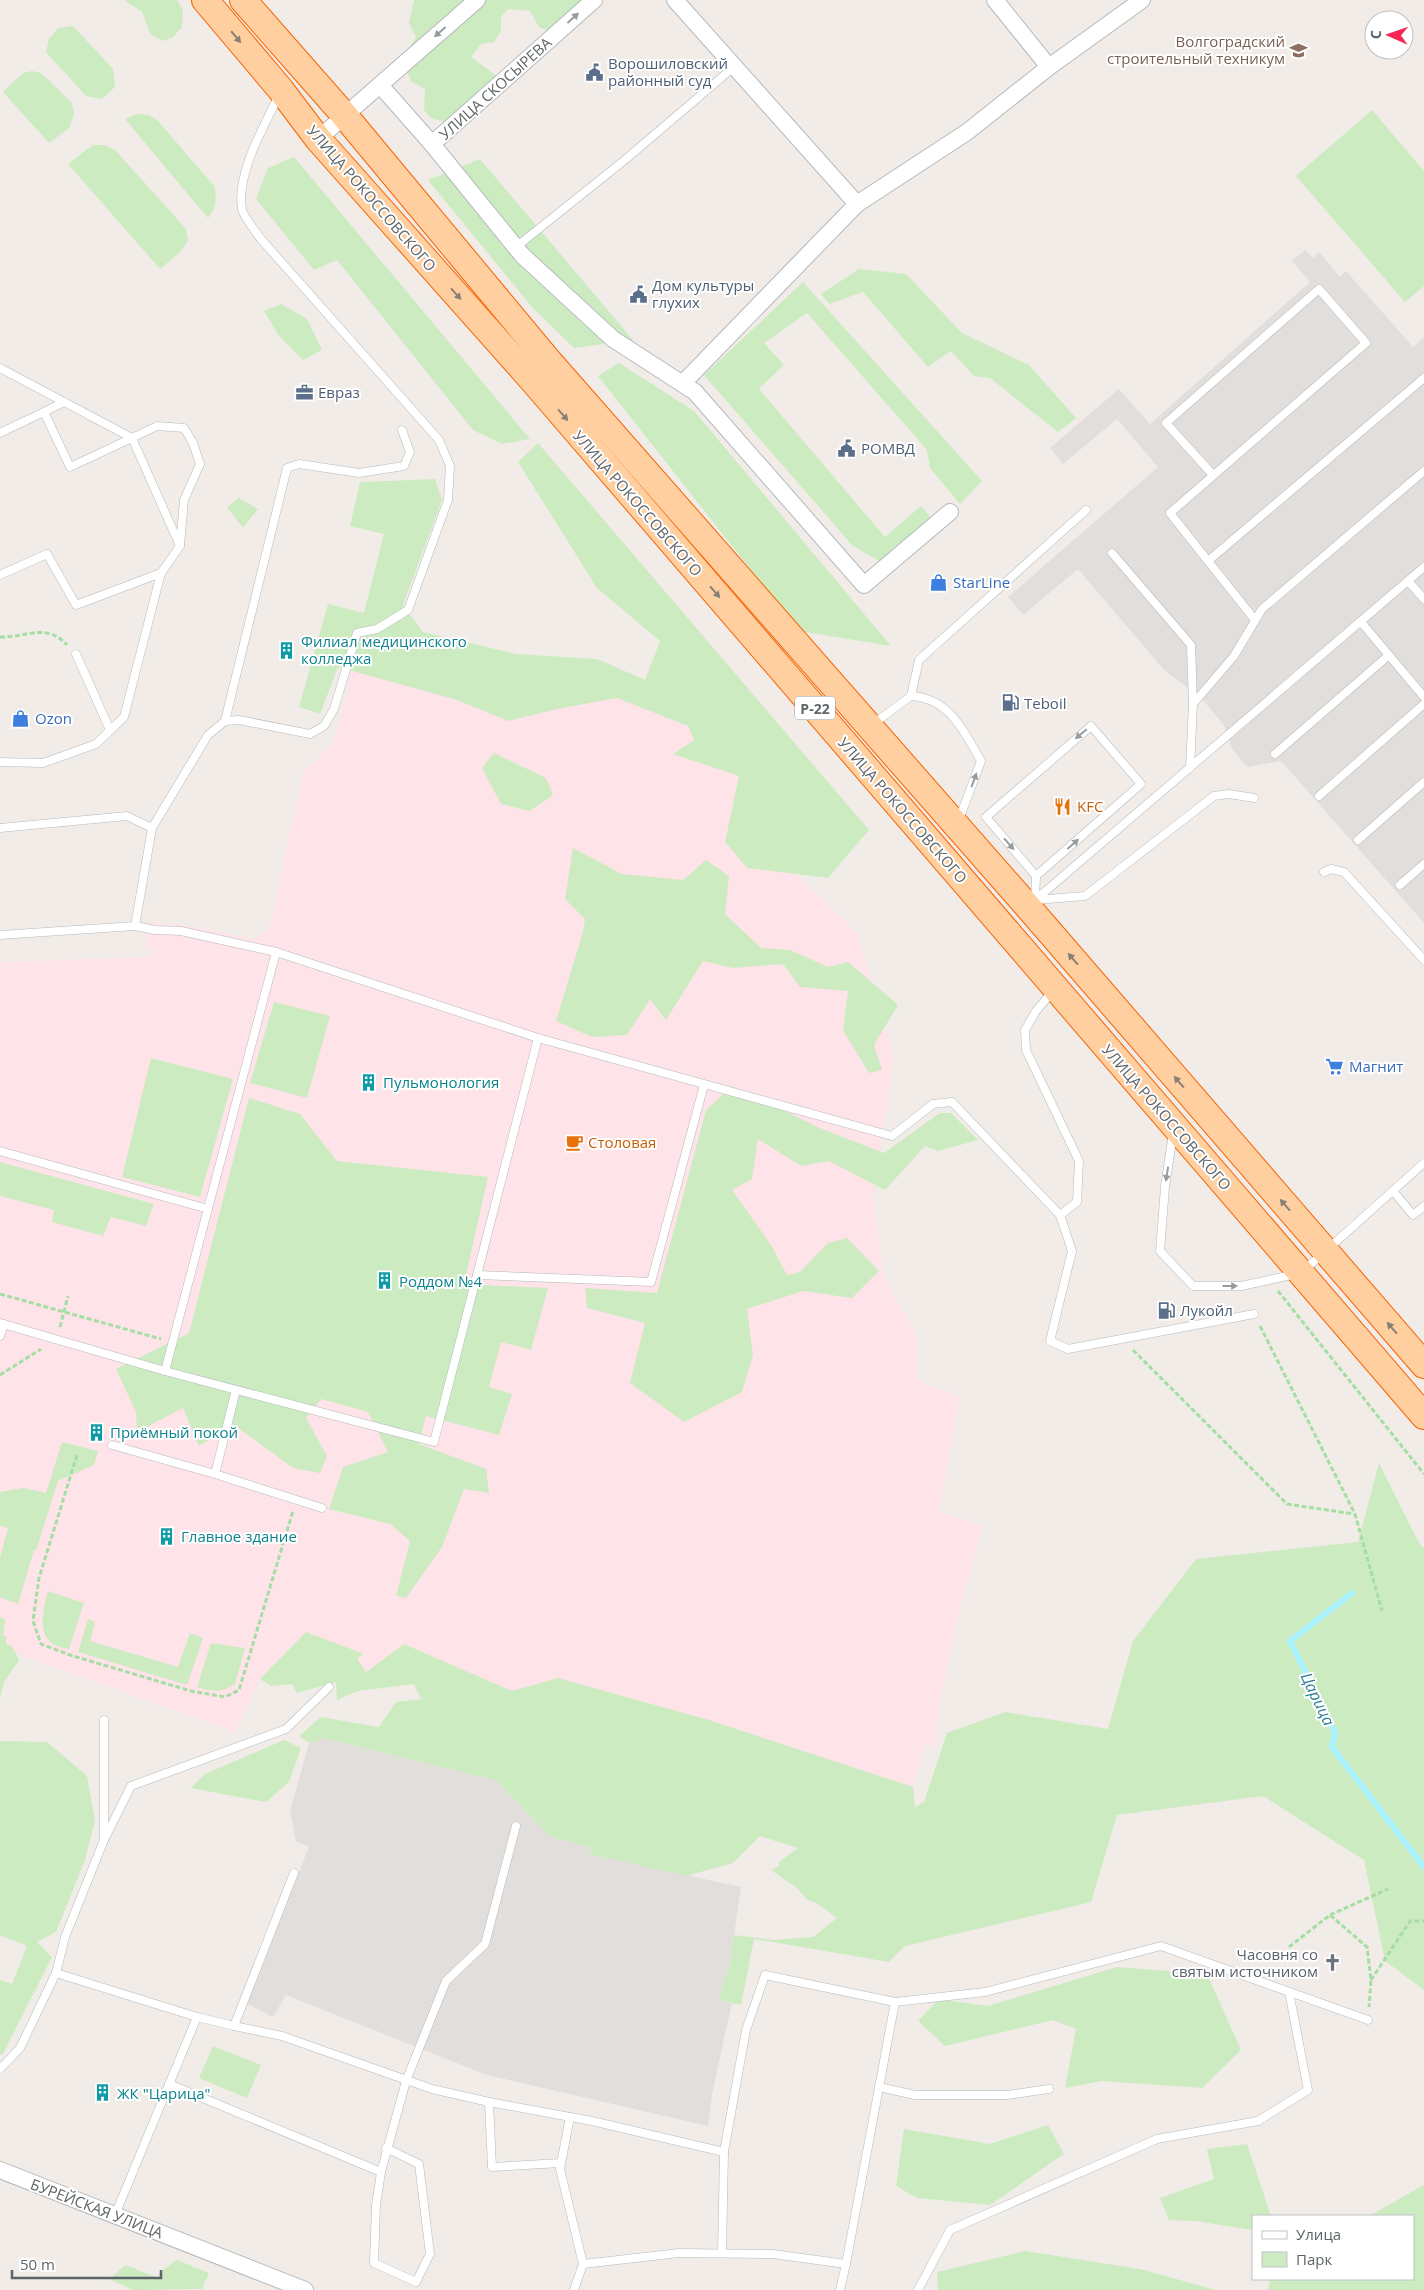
<svg xmlns="http://www.w3.org/2000/svg" width="1424" height="2290" font-family="'Open Sans',sans-serif">
<rect width="100%" height="100%" fill="#f1ece7"/>
<g fill="#e2dedb">
<polygon points="1305,250 1313,258 1319,252 1340,277 1346,271 1413,347 1424,337 1424,923 1281,761 1247,767 1232,749 1224,725 1201,698 1164,670 1078,569 1023,615 1008,597 1158,467 1117,419 1063,464 1050,448 1119,389 1150,424 1310,282 1292,261"/>
<polygon points="324,1738 497,1781 550,1837 591,1847 590,1854 741,1887 730,1962 718,2000 732,2003 712,2094 708,2126 487,2075 286,1995 273,2017 246,2003 309,1847 296,1841 290,1811 309,1743"/>
</g>
<polygon fill="#fee3e9" points="361,635 616,682 714,690 741,777 778,857 858,934 894,1057 873,1197 884,1277 918,1337 916,1380 960,1397 939,1511 983,1526 958,1615 940,1702 934,1747 924,1745 913,1787 709,1720 558,1678 512,1691 404,1644 366,1672 357,1658 364,1655 306,1632 260,1679 235,1732 15,1653 15,1650 11,1645 6,1644 2,1636 5,1619 0,1617 0,962 152,957 153,950 147,950 145,922 185,925 254,939 270,927 284,858 304,772 334,741"/>
<g fill="#cdebc1">
<polygon points="124,0 177,0 183,10 182,27 173,37 163,41 151,35 142,12"/>
<polygon points="414,0 589,0 582,23 564,36 539,27 530,11 508,9 501,17 501,31 494,42 481,44 471,57 501,79 449,123 431,118 424,110 425,89 412,82 401,61 416,37 409,23"/>
<polygon points="73,26 113,69 115,87 102,99 86,96 46,52 49,39 58,28"/>
<polygon points="32,71 41,73 72,103 74,115 69,128 49,143 3,92 23,73"/>
<polygon points="1372,110 1424,171 1424,286 1405,302 1296,176"/>
<path d="M136,114l13,1 9,6 57,66c1,13 2,21 -7,31l-83,-99z"/>
<polygon points="93,145 105,145 116,151 186,229 188,240 181,251 160,269 68,164"/>
<polygon points="294,157 530,439 502,444 473,430 337,260 314,270 256,199 268,168"/>
<polygon points="480,159 633,340 574,348 532,307 428,180"/>
<polygon points="859,269 906,274 962,333 1029,365 1076,418 1058,432 990,378 974,376 951,351 928,367 863,292 829,304 821,294"/>
<polygon points="803,282 982,481 960,504 930,468 927,450 807,313 764,343 784,365 759,389 885,537 921,506 934,522 882,563 852,545 704,375"/>
<polygon points="281,304 307,319 322,350 303,360 279,336 264,311"/>
<polygon points="619,363 694,411 891,646 799,631 598,376"/>
<polygon points="538,443 869,830 828,878 747,868 725,842 739,776 673,754 694,740 688,726 617,698 557,709 508,721 457,700 338,667 320,714 299,707 328,604 364,613 384,534 350,526 360,482 435,479 442,500 403,605 423,632 516,654 597,659 645,680 660,641 597,588 518,462"/>
<polygon points="239,498 258,509 243,528 227,507"/>
<polygon points="494,753 546,778 553,795 530,811 501,804 482,768"/>
<polygon points="573,848 622,874 683,880 706,860 729,876 725,914 761,948 790,950 828,967 848,962 898,1005 874,1045 882,1070 869,1073 843,1030 848,991 800,987 783,964 733,968 703,961 666,1020 650,999 627,1035 592,1037 556,1021 583,932 585,919 565,899"/>
<polygon points="274,1002 330,1016 307,1098 250,1083"/>
<polygon points="151,1058 233,1079 200,1197 122,1177"/>
<polygon points="732,1086 822,1129 884,1153 940,1113 951,1113 978,1140 938,1151 925,1146 885,1190 829,1161 801,1166 758,1139 752,1179 732,1190 771,1245 787,1275 800,1272 828,1243 847,1238 879,1271 852,1298 803,1291 747,1309 753,1355 742,1392 684,1422 630,1383 645,1323 587,1308 585,1288 657,1293 706,1110"/>
<polygon points="249,1098 300,1114 337,1161 488,1177 464,1284 548,1288 531,1350 501,1342 489,1387 512,1394 499,1435 426,1416 419,1444 486,1469 489,1493 464,1489 442,1547 406,1598 396,1596 410,1541 390,1524 329,1509 343,1467 388,1452 368,1412 321,1399 306,1418 327,1456 320,1473 293,1468 234,1425 199,1446 183,1408 137,1432 136,1412 116,1369 189,1333"/>
<polygon points="0,1162 154,1204 146,1226 111,1217 103,1236 52,1222 54,1210 0,1196"/>
<polygon points="62,1442 98,1451 94,1465 58,1481 36,1551 34,1550 18,1604 0,1597 0,1558 8,1528 0,1526 0,1492 23,1488 46,1493"/>
<polygon points="1379,1463 1419,1543 1424,1548 1424,1990 1385,1961 1364,1860 1263,1796 1117,1815 1091,1902 905,1946 889,1962 754,1939 741,2005 718,2000 730,1962 734,1935 774,1940 813,1937 837,1918 815,1902 807,1900 798,1889 771,1870 780,1866 778,1863 798,1848 760,1836 733,1863 686,1876 590,1854 591,1847 550,1837 497,1781 324,1738 309,1743 299,1736 321,1717 379,1727 396,1702 421,1699 414,1684 358,1691 337,1700 336,1682 297,1693 292,1684 271,1686 260,1679 306,1632 364,1654 357,1658 366,1672 404,1644 512,1691 558,1678 709,1720 913,1787 915,1807 924,1802 947,1733 1005,1712 1108,1729 1133,1641 1196,1559 1358,1542"/>
<path d="M48,1591l36,12 -15,46c-4,-1 -12,-2 -16,-5 -17,-11 -9,-37 -5,-53z"/>
<path d="M0,1617l5,2 -2,17h3v8c9,2 9,9 13,16l-15,22 -4,16z"/>
<polygon points="88,1619 95,1622 90,1641 178,1667 190,1633 203,1638 187,1685 78,1652"/>
<path d="M211,1643l34,5 -10,36c-13,9 -23,8 -38,3z"/>
<polygon points="284,1740 301,1748 289,1782 266,1802 191,1788 205,1774"/>
<polygon points="0,1741 47,1742 87,1776 95,1821 85,1860 56,1932 37,1942 52,1957 3,2054 0,2055 0,1980 12,1984 27,1946 0,1935"/>
<polygon points="1117,1967 1207,1974 1241,2050 1202,2088 1102,2081 1065,2088 1076,2029 1053,2020 945,2046 918,2021 939,1999 988,2006"/>
<polygon points="213,2046 261,2065 247,2098 199,2078"/>
<polygon points="1048,2125 1064,2154 990,2205 917,2198 896,2186 904,2129 990,2144"/>
<polygon points="1247,2144 1271,2216 1253,2216 1252,2230 1195,2221 1169,2220 1160,2198 1214,2179 1207,2149"/>
<polygon points="1424,2185 1424,2290 1268,2290 1270,2279 1413,2279 1413,2216 1369,2216"/>
<polygon points="1025,2251 1140,2269 1216,2290 938,2290 937,2272"/>
<polygon points="177,2260 209,2273 202,2289 133,2290 109,2279 126,2265 158,2278 161,2271"/>
</g>
<g fill="none" stroke-linecap="round" stroke-linejoin="round">
<polyline stroke="#a9f2ff" stroke-width="6" points="1352,1593 1290,1641 1335,1732 1332,1747 1424,1867"/>
<defs>
<g id="service">
<polyline points="516,247 626,159 735,66"/>
<polyline points="0,368 132,438 157,426 184,428 193,443 200,464 184,500 180,545"/>
<polyline points="44,412 64,402"/>
<polyline points="0,433 44,412 70,467 132,438 180,546 161,573 124,717 96,744 43,763 0,762"/>
<polyline points="1112,553 1191,645 1193,704"/>
<polyline points="1208,561 1170,513 1366,343 1319,289 1166,423 1213,475"/>
<polyline points="0,575 47,554 76,605 161,573"/>
<polyline points="1408,581 1424,599"/>
<polyline points="1255,620 1208,561 1424,378"/>
<polyline points="1361,622 1424,697"/>
<polyline points="76,654 110,730"/>
<polyline points="911,696 919,660 1086,510"/>
<polyline points="225,721 287,468 299,464 359,473 404,466 410,452 402,430"/>
<path d="M873,724l38,-28c38,2 53,35 70,65l-23,61"/>
<polyline points="1275,754 1389,655"/>
<polyline points="1190,768 1193,704 1234,656 1262,609 1424,471"/>
<polyline points="1319,796 1424,704"/>
<polyline points="0,828 127,816 152,828"/>
<polyline points="1358,840 1424,782"/>
<polyline points="1324,872 1331,869 1344,872 1424,960"/>
<polyline points="1036,876 1141,784 1091,726 986,817 1036,876 1035,900 1085,896 1214,796 1229,794 1254,798"/>
<polyline points="1400,885 1424,864"/>
<polyline points="1034,901 1424,567"/>
<path d="M135,926l17,-98 56,-93 17,-14 14,-1 71,14 14,-8 10,-17 23,-76 20,-4 31,-19 40,-110 2,-34 -11,-26 -179,-202c-5,-8 -16,-20 -18,-29 -6,-36 22,-82 37,-114"/>
<polyline points="0,935 135,926 155,930 181,931 276,952 538,1038 892,1136 933,1104 952,1102 1060,1215 1072,1251 1050,1341 1068,1349 1254,1314"/>
<polyline points="1053,991 1036,1011 1025,1030 1026,1050 1079,1161 1077,1202 1060,1215"/>
<polyline points="1173,1133 1165,1187 1160,1251 1193,1286 1241,1286 1301,1273 1424,1163"/>
<polyline points="0,1151 208,1209"/>
<polyline points="1393,1191 1413,1215 1424,1206"/>
<polyline points="477,1275 651,1282 704,1085"/>
<polyline points="0,1323 165,1371 434,1442 538,1038"/>
<polyline points="0,1336 4,1324"/>
<polyline points="165,1371 276,952"/>
<polyline points="112,1445 215,1474 322,1508"/>
<polyline points="215,1474 236,1390"/>
<polyline points="105,1838 131,1786 286,1729 329,1687"/>
<polyline points="56,1973 197,2017 234,2026 294,1873"/>
<polyline points="234,2026 282,2036 432,2089 489,2102 592,2121 724,2152 746,2030 765,1975 895,2002"/>
<polyline points="0,2069 20,2048 56,1973 65,1937 104,1840 104,1720"/>
<polyline points="169,2084 381,2172"/>
<polyline points="879,2087 915,2095 1007,2095 1049,2089"/>
<polyline points="489,2102 492,2167 561,2163"/>
<polyline points="570,2117 560,2169 583,2264"/>
<polyline points="386,2148 419,2164 430,2254 416,2282 374,2263 376,2205 381,2172 406,2081 446,1981 485,1944 516,1826"/>
<polyline points="115,2215 197,2017"/>
<polyline points="722,2253 724,2152"/>
<polyline points="574,2290 583,2264 679,2253 773,2254 846,2264 895,2002 985,1992 1161,1946 1368,2020"/>
<polyline points="840,2290 846,2264"/>
<polyline points="918,2290 950,2230 1157,2139 1258,2121 1308,2090 1289,1992"/>
</g>
<g id="minor">
<polyline points="675,0 857,204 967,132 1049,67"/>
<polyline points="995,0 1049,67 1142,0"/>
<polyline points="380,85 432,144 522,255 613,339 695,392 864,585 950,512"/>
<polyline points="318,139 477,0"/>
<polyline points="432,144 594,0"/>
<polyline points="683,383 857,204"/>
<polyline points="0,2170 305,2290"/>
</g>
<g id="trunk">
<polyline points="205,0 281,90 318,139 534,382 1424,1416"/>
<polyline points="243,0 345,116 547,359 1028,907 1424,1365"/>
</g>
</defs>
<use href="#service" stroke="#b4b9bc" stroke-width="9"/>
<use href="#minor" stroke="#b4b9bc" stroke-width="18"/>
<use href="#trunk" stroke="#f86300" stroke-width="28"/>
<g stroke="#a5dea3" stroke-width="3" stroke-dasharray="5 2.5" stroke-linecap="butt">
<path d="M0,637c26,1 46,-15 67,8"/>
<polyline points="1278,1291 1424,1474"/>
<polyline points="0,1294 161,1339"/>
<polyline points="1260,1326 1355,1514 1382,1611"/>
<polyline points="60,1327 68,1296"/>
<polyline points="1133,1350 1287,1504 1354,1514"/>
<polyline points="0,1375 41,1349"/>
<polyline points="77,1455 39,1578 33,1621 41,1644 70,1655 191,1691 225,1697 239,1690 293,1511"/>
<polyline points="1330,1915 1388,1889"/>
<polyline points="1289,1947 1330,1915 1367,1947 1371,1980 1369,2007"/>
<polyline points="1371,1980 1410,1921 1424,1921"/>
</g>
<use href="#service" stroke="#fff" stroke-width="8"/>
<use href="#minor" stroke="#fff" stroke-width="16"/>
<use href="#trunk" stroke="#ffcf9f" stroke-width="26"/>
</g>
<defs><path id="oneway-solid" d="M-6-.8H1V-3.2L6.5 0L1 3.2V.8H-6Z" transform="scale(1.25)"/></defs>
<g fill="#969b9d">
<use href="#oneway-solid" transform="translate(573 18) rotate(-42)"/>
<use href="#oneway-solid" transform="translate(440 32) rotate(139)"/>
<use href="#oneway-solid" transform="translate(1081 734) rotate(140)"/>
<use href="#oneway-solid" transform="translate(974 780) rotate(-70)"/>
<use href="#oneway-solid" transform="translate(1009 844) rotate(49)"/>
<use href="#oneway-solid" transform="translate(1073 844) rotate(-41)"/>
<use href="#oneway-solid" transform="translate(1167 1174) rotate(99)"/>
<use href="#oneway-solid" transform="translate(1230 1286)"/>
</g>
<g fill="#868076">
<use href="#oneway-solid" transform="translate(236 37) rotate(50)"/>
<use href="#oneway-solid" transform="translate(456 294) rotate(48)"/>
<use href="#oneway-solid" transform="translate(563 415) rotate(49)"/>
<use href="#oneway-solid" transform="translate(715 592) rotate(49)"/>
<use href="#oneway-solid" transform="translate(1073 959) rotate(-131)"/>
<use href="#oneway-solid" transform="translate(1179 1082) rotate(-131)"/>
<use href="#oneway-solid" transform="translate(1285 1205) rotate(-131)"/>
<use href="#oneway-solid" transform="translate(1392 1328) rotate(-131)"/>
</g>
<defs>
<symbol id="university-bare" viewBox="-9 -9 18 18"><path d="M0-5L7-2L0 1L-7-2ZM-4 1L0 2.5L4 1V4Q0 6-4 4Z" fill="#8d6e63" stroke="#fff" stroke-width="2.5" paint-order="stroke"/></symbol>
<symbol id="civic-bare" viewBox="-9 -9 18 18"><path d="M-.6-6.5H3V-4.5H.6V-3L4-1V1h2V6H-6V1h2V-1L-.6-3ZM-1.2 2.5V6h2.4V2.5Z" fill="#5c6f8a" stroke="#fff" stroke-width="2.5" paint-order="stroke"/></symbol>
<symbol id="office-bare" viewBox="-9 -9 18 18"><path d="M-6-3h4V-5.5h4V-3h4V5H-6ZM-1-4.5V-3h2v-1.5ZM-6 0V1H6V0Z" fill="#5c6f8a" stroke="#fff" stroke-width="2.5" paint-order="stroke"/></symbol>
<symbol id="shop-bare" viewBox="-9 -9 18 18"><path d="M-5-2.5h2.3a2.7 3.5 0 0 1 5.4 0H5L5.5 6h-11ZM-1.5-2.5h3a1.5 2.3 0 0 0-3 0Z" fill="#3f7fe0" stroke="#fff" stroke-width="2.5" paint-order="stroke"/></symbol>
<symbol id="building-bare" viewBox="-9 -9 18 18"><path d="M-4-6H4V6H1V3H-1V6H-4ZM-2.5-4.3h1.7v1.8h-1.7ZM.8-4.3h1.7v1.8H.8ZM-2.5-1h1.7V.8h-1.7ZM.8-1h1.7V.8H.8Z" fill="#0f9aa8" stroke="#fff" stroke-width="2.5" paint-order="stroke"/></symbol>
<symbol id="fuel-bare" viewBox="-9 -9 18 18"><path d="M-5.5-6h7V0h2V4h1.3V-2.5L3-4.5l.8-.8L6-3V5H2.5V1h-1V6h-7ZM-4.2-4.7v3.2H.2V-4.7Z" fill="#5c6f8a" stroke="#fff" stroke-width="2.5" paint-order="stroke"/></symbol>
<symbol id="restaurant-bare" viewBox="-9 -9 18 18"><path d="M-5-6h1v4h1v-4h1v4h1v-4h1v5L-1.5 .5V6h-2V.5L-5-1ZM5-6V6H3V1.5H1.5Q1.5-4 5-6Z" fill="#e8710a" stroke="#fff" stroke-width="2.5" paint-order="stroke"/></symbol>
<symbol id="supermarket-bare" viewBox="-9 -9 18 18"><path d="M-6-5.5h2.5l.6 2H6L4.5 2H-2.5L-4.4-4H-6ZM-1.5 3.2a1.3 1.3 0 1 0 .1 0ZM3 3.2a1.3 1.3 0 1 0 .1 0Z" fill="#3f7fe0" stroke="#fff" stroke-width="2.5" paint-order="stroke"/></symbol>
<symbol id="cafe-bare" viewBox="-9 -9 18 18"><path d="M-5.5-4.5H6V0H3Q3 3.5 0 3.5H-2.5Q-5.5 3.5-5.5 0ZM3-3.2v2h1.7v-2ZM-6 4.5H4V6H-6Z" fill="#e8710a" stroke="#fff" stroke-width="2.5" paint-order="stroke"/></symbol>
<symbol id="church-bare" viewBox="-9 -9 18 18"><path d="M-1.2-6h2.4v3.5h3.3v2.4h-3.3V6h-2.4V-.1h-3.3v-2.4h3.3Z" fill="#6b7280" stroke="#fff" stroke-width="2.5" paint-order="stroke"/></symbol>
</defs>
<g fill-rule="evenodd">
<use href="#university-bare" x="1286" y="38" width="25" height="25"/>
<use href="#civic-bare" x="582" y="60" width="25" height="25"/>
<use href="#civic-bare" x="626" y="282" width="25" height="25"/>
<use href="#office-bare" x="292" y="380" width="25" height="25"/>
<use href="#civic-bare" x="834" y="436" width="25" height="25"/>
<use href="#shop-bare" x="926" y="570" width="25" height="25"/>
<use href="#building-bare" x="274" y="638" width="25" height="25"/>
<use href="#fuel-bare" x="998" y="690" width="25" height="25"/>
<use href="#shop-bare" x="8" y="706" width="25" height="25"/>
<use href="#restaurant-bare" x="1050" y="794" width="25" height="25"/>
<use href="#supermarket-bare" x="1322" y="1054" width="25" height="25"/>
<use href="#building-bare" x="356" y="1070" width="25" height="25"/>
<use href="#cafe-bare" x="562" y="1130" width="25" height="25"/>
<use href="#building-bare" x="372" y="1268" width="25" height="25"/>
<use href="#fuel-bare" x="1154" y="1298" width="25" height="25"/>
<use href="#building-bare" x="84" y="1420" width="25" height="25"/>
<use href="#building-bare" x="154" y="1524" width="25" height="25"/>
<use href="#church-bare" x="1320" y="1950" width="25" height="25"/>
<use href="#building-bare" x="90" y="2080" width="25" height="25"/>
</g>
<g text-anchor="middle" dominant-baseline="central" stroke-width="4" stroke-linejoin="round" paint-order="stroke">
<rect fill="#fff" stroke="#8e9395" stroke-width="1" x="795" y="696.5" width="40" height="23" rx="4"/>
<g font-size="14" font-weight="bold" fill="#5e6568">
<text x="815" y="708">Р-22</text>
</g>
<g font-size="15" fill="#785e54" stroke="#fff" text-anchor="end">
<text x="1285" y="41">Волгоградский<tspan x="1285" dy="17">строительный техникум</tspan></text>
</g>
<g font-size="15" fill="#4e5e75" stroke="#fff" text-anchor="start">
<text x="608" y="63">Ворошиловский<tspan x="608" dy="17">районный суд</tspan></text>
<text x="652" y="285">Дом культуры<tspan x="652" dy="17">глухих</tspan></text>
<text x="318" y="392">Евраз</text>
<text x="861" y="448">РОМВД</text>
<text x="1024" y="703">Teboil</text>
<text x="1180" y="1310">Лукойл</text>
</g>
<g font-size="15" fill="#5e6568" stroke="#fff">
<text transform="translate(495 88) rotate(-42)">УЛИЦА СКОСЫРЕВА</text>
<text transform="translate(372 198) rotate(49)">УЛИЦА РОКОССОВСКОГО</text>
<text transform="translate(638 503) rotate(49)">УЛИЦА РОКОССОВСКОГО</text>
<text transform="translate(903 810) rotate(49)">УЛИЦА РОКОССОВСКОГО</text>
<text transform="translate(1167 1117) rotate(49)">УЛИЦА РОКОССОВСКОГО</text>
<text transform="translate(97 2208) rotate(21)">БУРЕЙСКАЯ УЛИЦА</text>
</g>
<g font-size="15" fill="#366cbe" stroke="#fff" text-anchor="start">
<text x="953" y="582">StarLine</text>
<text x="35" y="718">Ozon</text>
<text x="1349" y="1066">Магнит</text>
</g>
<g font-size="15" fill="#0d838f" stroke="#fff" text-anchor="start">
<text x="301" y="641">Филиал медицинского<tspan x="301" dy="17">колледжа</tspan></text>
<text x="383" y="1082">Пульмонология</text>
<text x="399" y="1281">Роддом №4</text>
<text x="110" y="1432">Приёмный покой</text>
<text x="181" y="1536">Главное здание</text>
<text x="117" y="2093">ЖК "Царица"</text>
</g>
<g font-size="15" fill="#c56008" stroke="#fff" text-anchor="start">
<text x="1077" y="806">KFC</text>
<text x="588" y="1142">Столовая</text>
</g>
<g font-size="15" fill="#5b616d" stroke="#fff" text-anchor="end">
<text x="1318" y="1954">Часовня со<tspan x="1318" dy="17">святым источником</tspan></text>
</g>
<g font-size="16" font-style="italic" fill="#318096" stroke="#fff">
<text transform="translate(1318 1699) rotate(64)">Царица</text>
</g>
</g>
<rect x="1252" y="2215" width="162" height="65" fill="#ffffff" stroke="#bfc1c3"/>
<rect x="1262" y="2231" width="25" height="8" fill="#ffffff" stroke="#bfc1c3"/>
<text x="1296" y="2240" font-size="15" fill="#5e6568">Улица</text>
<rect x="1262" y="2252" width="25" height="15" fill="#cdebc1" stroke="#bfc1c3"/>
<text x="1296" y="2265" font-size="15" fill="#5e6568">Парк</text>
<g transform="translate(1389 35) rotate(272)"><circle r="24" fill="#ffffff" stroke="#bfc1c3"/>
<path d="M0-4L9 19L0 12L-9 19Z" fill="#f92552"/>
<text y="-8" font-size="14" font-weight="bold" text-anchor="middle" fill="#5e6568">С</text>
</g>
<path d="M12 2270v8h149v-8" fill="none" stroke="#5e6568" stroke-width="2.5"/>
<text x="20" y="2270" font-size="15" fill="#5e6568" stroke="#ffffff" stroke-width="4" paint-order="stroke">50 m</text>
</svg>
